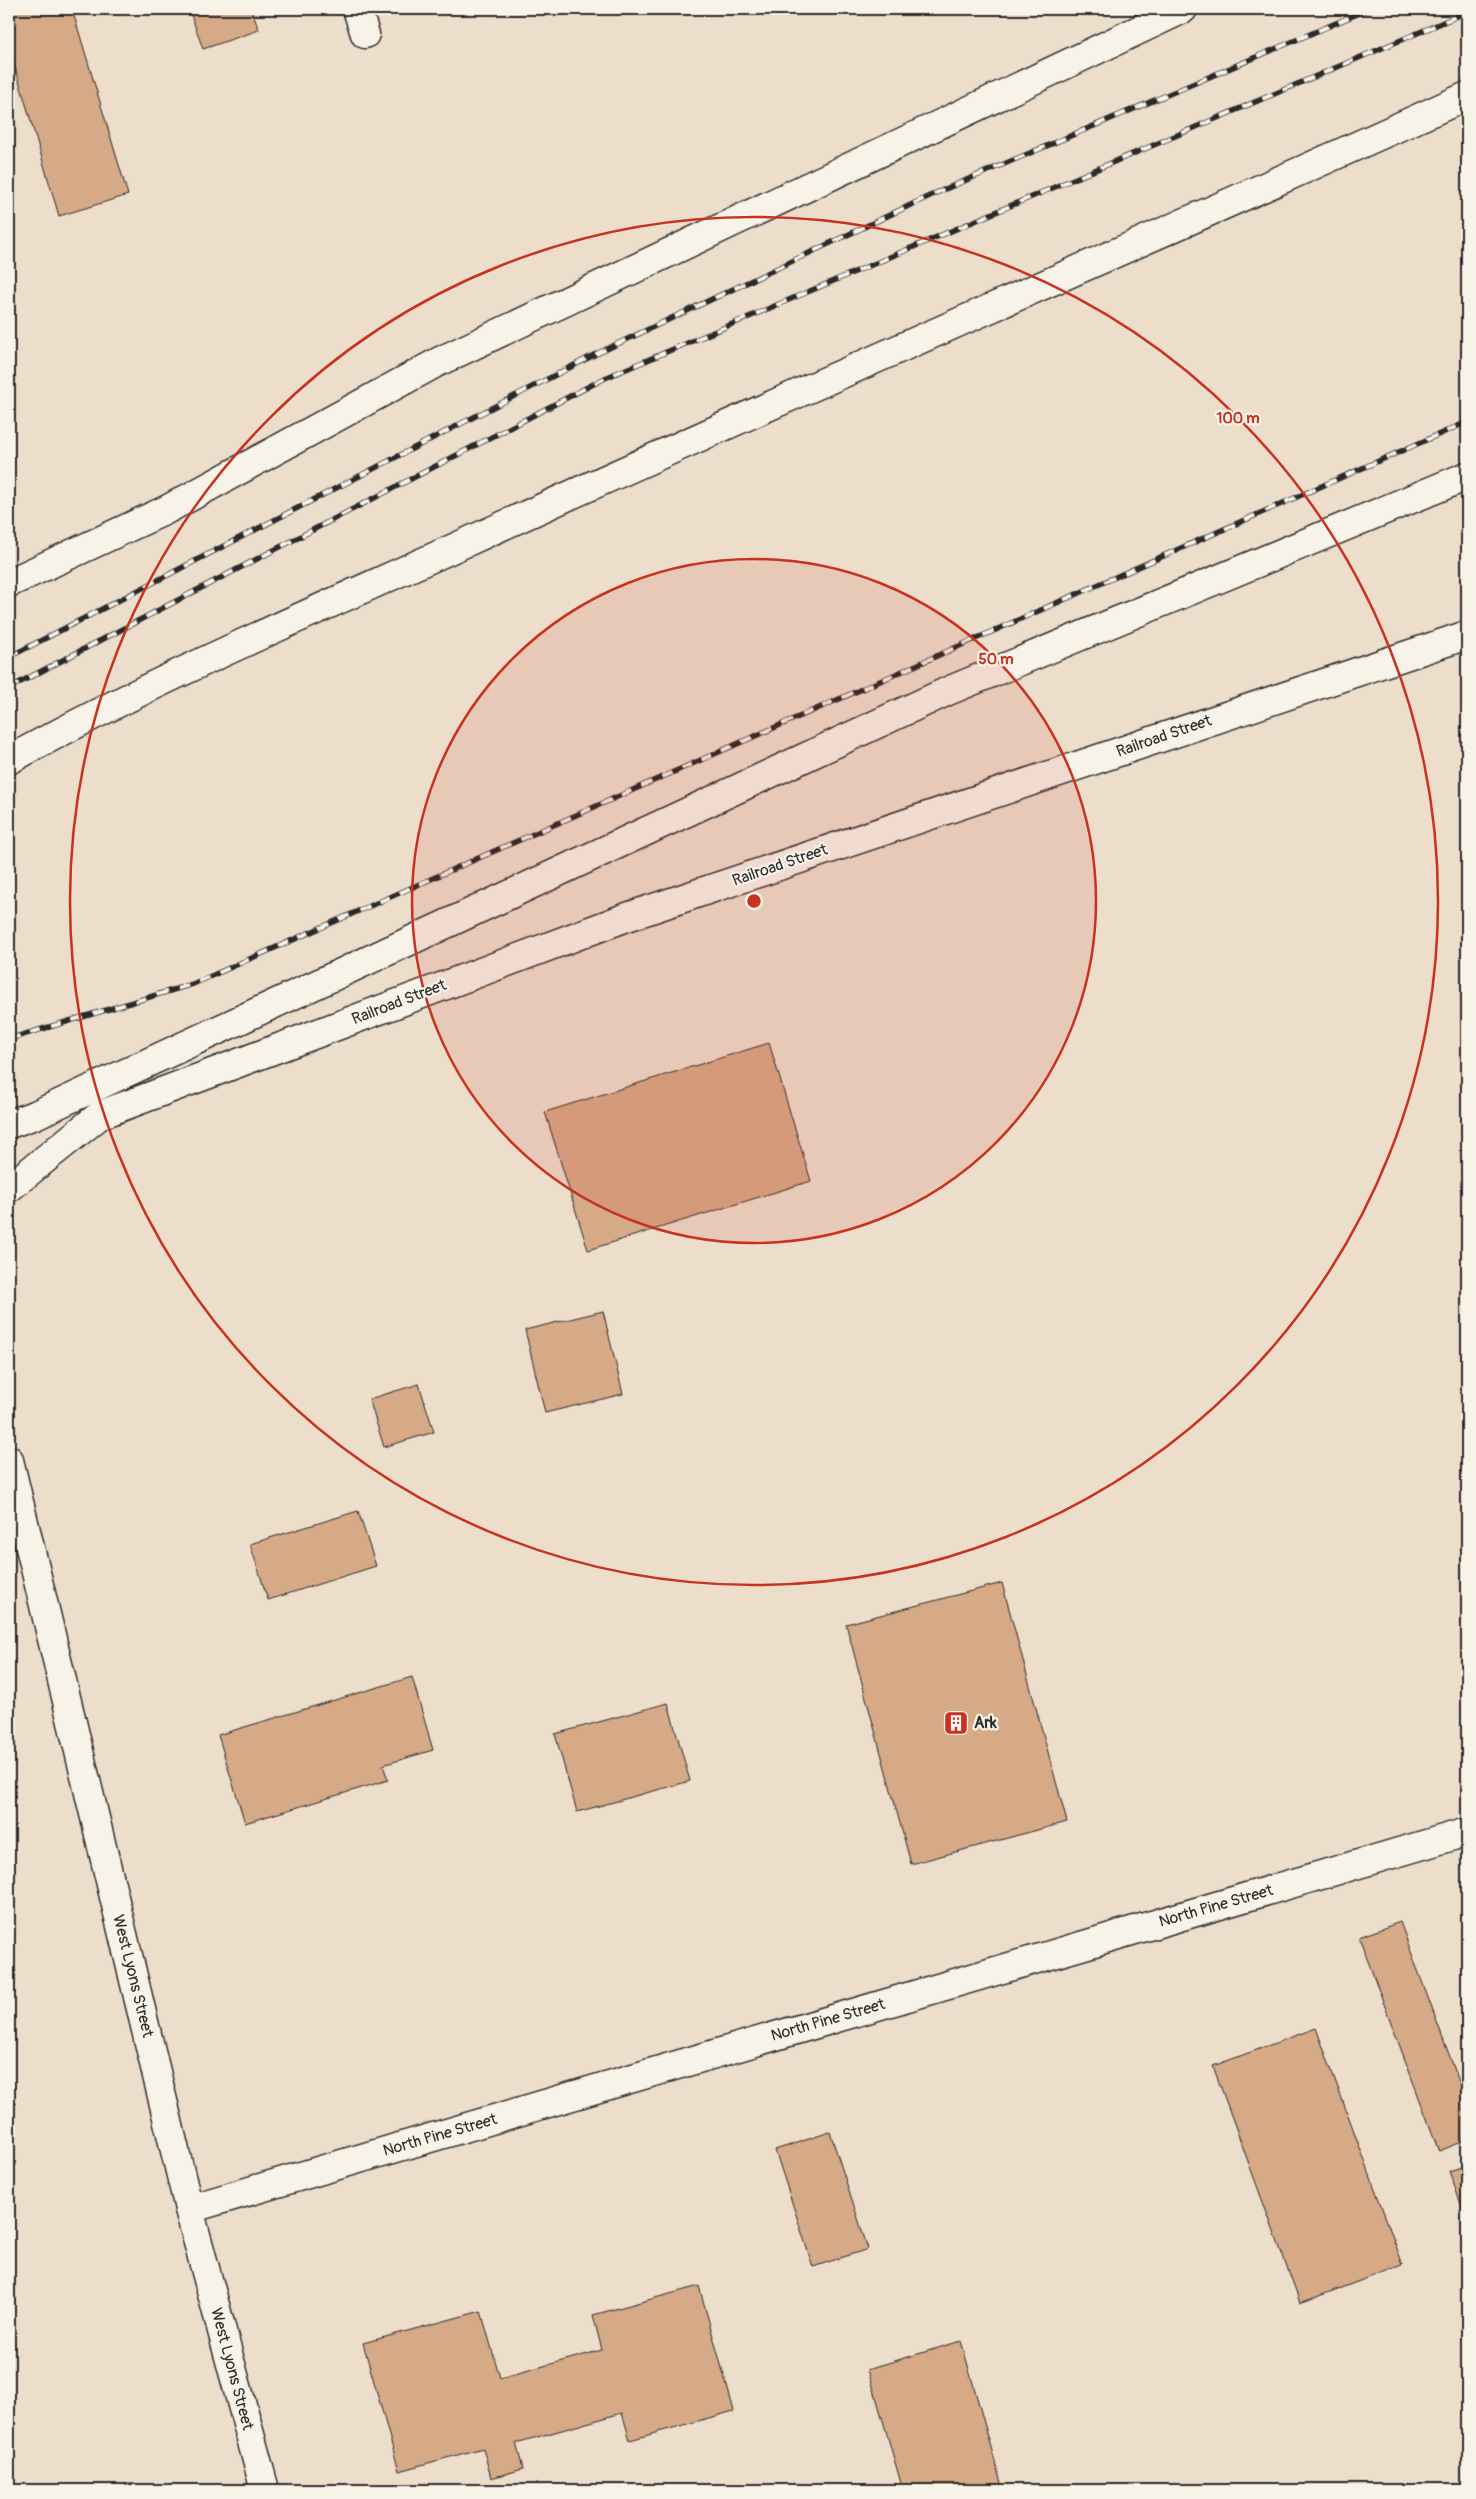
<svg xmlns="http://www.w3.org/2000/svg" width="1476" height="2499" font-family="Pangolin,sans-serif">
<rect width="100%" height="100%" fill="#f7f3e8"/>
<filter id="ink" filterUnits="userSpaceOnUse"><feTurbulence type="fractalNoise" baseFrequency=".02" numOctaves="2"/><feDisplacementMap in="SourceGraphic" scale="10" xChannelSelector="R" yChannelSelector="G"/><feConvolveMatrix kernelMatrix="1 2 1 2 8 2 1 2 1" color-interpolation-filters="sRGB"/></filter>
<g filter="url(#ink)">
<rect fill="#edddcb" x="9" y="9" width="1458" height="2481"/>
<g fill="#d6a987" stroke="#2b2b2b">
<polygon points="9,9 72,9 128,195 59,216 9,47"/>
<polygon points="189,9 251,9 259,30 203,49"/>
<polygon points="769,1043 811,1181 588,1250 545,1112"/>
<polygon points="603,1311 623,1394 545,1413 525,1330"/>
<polygon points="419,1384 434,1432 384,1447 369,1399"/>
<polygon points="358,1511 376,1566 268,1600 250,1544"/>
<polygon points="1002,1583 1067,1822 911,1864 846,1624"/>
<polygon points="412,1677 433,1750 383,1765 388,1780 245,1823 218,1735"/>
<polygon points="668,1703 690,1781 577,1812 555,1734"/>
<polygon points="1400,1922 1467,2103 1467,2140 1439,2151 1359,1937"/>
<polygon points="1316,2028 1403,2265 1300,2303 1213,2066"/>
<polygon points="830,2132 868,2249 813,2267 775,2150"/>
<polygon points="1467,2165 1467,2221 1449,2171"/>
<polygon points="699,2286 734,2411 630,2440 622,2413 516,2443 523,2469 491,2478 483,2448 399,2471 363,2343 481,2311 500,2378 602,2350 593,2315"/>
<polygon points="961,2341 1003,2490 903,2490 868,2369"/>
</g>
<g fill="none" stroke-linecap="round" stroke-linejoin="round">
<defs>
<g id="minor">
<polyline points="357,9 365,34"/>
<polyline points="9,583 166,510 438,362 1183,9"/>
<path d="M9,760c148,-82 304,-148 458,-218 332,-152 668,-295 1000,-446"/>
<polyline points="9,1124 35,1115 948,691 1467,476"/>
<polyline points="9,1188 100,1115 627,917 1467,635"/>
<polyline points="9,1460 189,2209 265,2490"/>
<polyline points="189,2209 1467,1832"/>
</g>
</defs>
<use href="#minor" stroke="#2b2b2b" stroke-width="31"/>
<use href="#minor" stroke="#f7f3e8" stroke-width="28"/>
<defs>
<g id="rail">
<polyline points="9,657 594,355 936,193 1369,9"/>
<polyline points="9,688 605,378 1467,12"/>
<polyline points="9,1039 193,984 1467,422"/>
</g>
</defs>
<use href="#rail" stroke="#2b2b2b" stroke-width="5.5"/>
<use href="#rail" stroke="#f7f3e8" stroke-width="4" stroke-dasharray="11" stroke-linecap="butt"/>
</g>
</g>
<circle cx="754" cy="901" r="342" fill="#c8321e" fill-opacity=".12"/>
<g fill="none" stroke="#c8321e" stroke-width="2.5">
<circle cx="754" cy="901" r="342"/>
<circle cx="754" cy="901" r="684"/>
</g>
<defs>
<symbol id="building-square" viewBox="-11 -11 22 22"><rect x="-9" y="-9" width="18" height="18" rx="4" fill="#c8321e" stroke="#f7f3e8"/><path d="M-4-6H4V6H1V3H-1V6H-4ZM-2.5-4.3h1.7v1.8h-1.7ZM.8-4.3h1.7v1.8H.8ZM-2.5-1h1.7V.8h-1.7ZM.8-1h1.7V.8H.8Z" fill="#fff"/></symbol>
</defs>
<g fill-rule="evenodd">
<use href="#building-square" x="942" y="1709" width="28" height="28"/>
</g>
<g text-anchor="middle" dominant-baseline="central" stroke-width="4.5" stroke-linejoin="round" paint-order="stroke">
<g font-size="16" fill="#2b2b2b" stroke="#f7f3e8">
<text transform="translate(1164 736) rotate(-19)">Railroad Street</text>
<text transform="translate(780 865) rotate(-19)">Railroad Street</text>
<text transform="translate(399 1002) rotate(-21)">Railroad Street</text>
<text transform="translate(1216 1906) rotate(-16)">North Pine Street</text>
<text transform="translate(133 1976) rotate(76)">West Lyons Street</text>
<text transform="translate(828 2020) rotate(-16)">North Pine Street</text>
<text transform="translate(440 2135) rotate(-16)">North Pine Street</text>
<text transform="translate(232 2369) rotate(75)">West Lyons Street</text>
</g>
<g font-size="16" font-weight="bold" fill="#2b2b2b" stroke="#f7f3e8" text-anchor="start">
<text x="974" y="1723">Ark</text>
</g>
</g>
<circle cx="754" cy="901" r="8" fill="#c8321e" stroke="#f7f3e8" stroke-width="2.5"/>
<g font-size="15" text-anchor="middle" font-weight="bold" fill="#c8321e" stroke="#f7f3e8" stroke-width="4.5" stroke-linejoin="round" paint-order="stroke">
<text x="1238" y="423">100 m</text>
<text x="996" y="664">50 m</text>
</g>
<rect width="1476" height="2499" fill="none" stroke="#f7f3e8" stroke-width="30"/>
<rect x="15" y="15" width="1446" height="2469" fill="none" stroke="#2b2b2b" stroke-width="2" filter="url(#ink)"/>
</svg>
